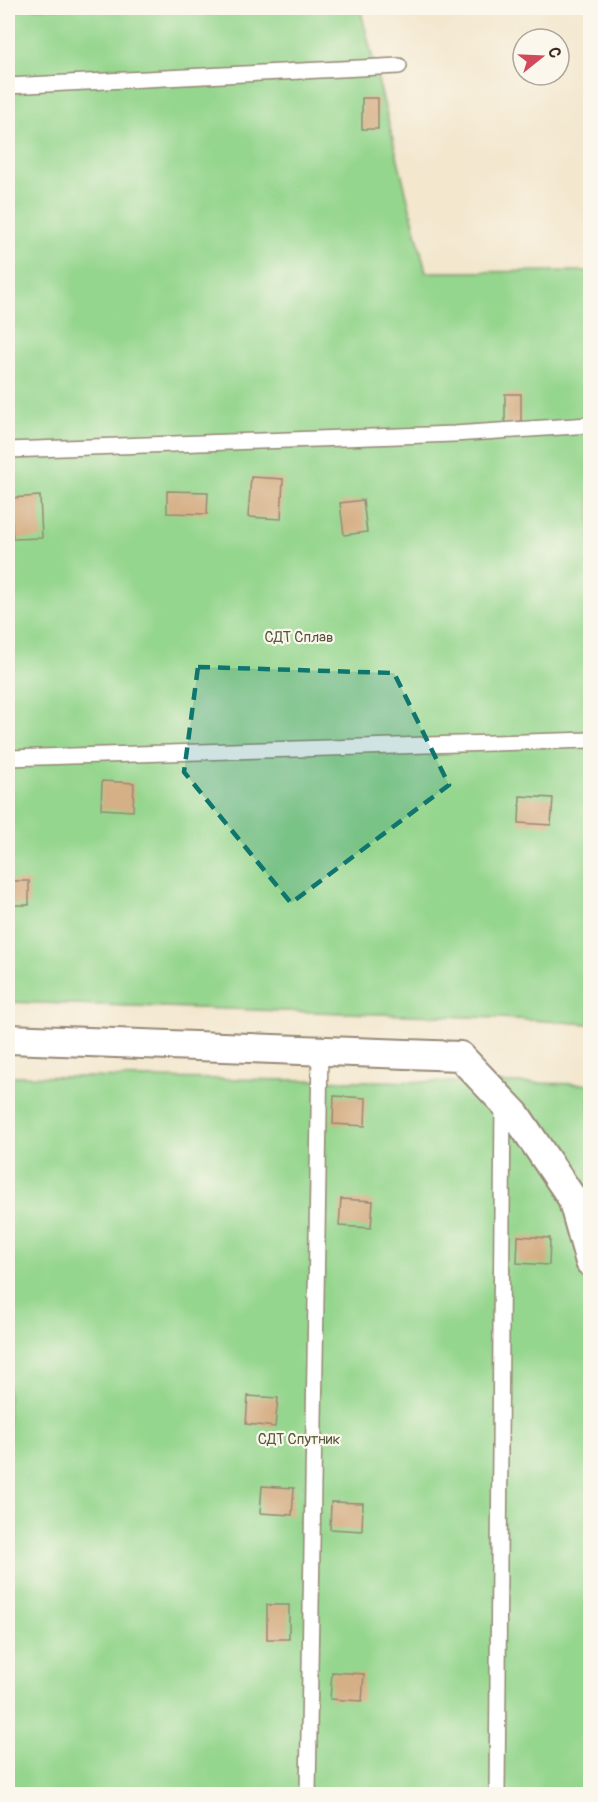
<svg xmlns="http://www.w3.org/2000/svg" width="598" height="1802" font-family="Pangolin,sans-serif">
<rect width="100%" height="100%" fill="#fbf7ec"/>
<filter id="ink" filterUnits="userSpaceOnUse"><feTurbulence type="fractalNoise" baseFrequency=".0167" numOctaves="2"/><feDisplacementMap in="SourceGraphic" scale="12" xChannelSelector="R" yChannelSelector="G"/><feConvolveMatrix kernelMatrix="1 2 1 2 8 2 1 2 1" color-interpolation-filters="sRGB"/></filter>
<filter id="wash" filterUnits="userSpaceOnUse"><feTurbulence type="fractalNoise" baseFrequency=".008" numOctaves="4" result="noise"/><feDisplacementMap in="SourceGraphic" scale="24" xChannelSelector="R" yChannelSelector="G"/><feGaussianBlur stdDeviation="1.35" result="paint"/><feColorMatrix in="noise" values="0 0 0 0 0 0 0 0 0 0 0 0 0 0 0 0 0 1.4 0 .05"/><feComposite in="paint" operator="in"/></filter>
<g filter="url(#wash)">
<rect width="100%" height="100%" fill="#f3e7ce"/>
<g fill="#95d68e" stroke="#688056" stroke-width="1.5">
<polygon points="8,8 360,8 426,272 590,271 590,1024 501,1018 8,1002"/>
<polygon points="8,1076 590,1084 590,1794 8,1794"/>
</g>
<g id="blocks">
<g fill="#d5af85">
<rect x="362" y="98" width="16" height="31"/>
<rect x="505" y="394" width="16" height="32"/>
<polygon points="251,477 283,479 281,519 248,517"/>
<polygon points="167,491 208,492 207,514 167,513"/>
<polygon points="40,496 42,538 13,539 10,498"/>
<polygon points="363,500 367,532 344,535 340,503"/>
<polygon points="102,781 134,783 133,811 101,809"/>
<polygon points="520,796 553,798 551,825 519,823"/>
<rect x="8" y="881" width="21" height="24"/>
<polygon points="334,1096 366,1098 365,1126 333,1124"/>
<polygon points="341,1199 373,1201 371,1228 339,1226"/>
<polygon points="518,1236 550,1238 549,1265 517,1263"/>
<polygon points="248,1396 278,1398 275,1427 246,1424"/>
<polygon points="262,1486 294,1488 292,1515 260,1513"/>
<polygon points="331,1502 363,1503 362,1531 330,1529"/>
<rect x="267" y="1605" width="22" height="34"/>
<polygon points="332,1672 364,1674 362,1701 330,1699"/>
</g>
</g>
</g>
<g filter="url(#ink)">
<use href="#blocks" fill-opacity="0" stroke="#978876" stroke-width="1.5"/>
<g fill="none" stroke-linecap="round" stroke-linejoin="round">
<defs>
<g id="lane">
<polyline points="8,86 399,66"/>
<polyline points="8,450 454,434 590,425"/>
<polyline points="8,758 590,740"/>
<polyline points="308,1794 320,1051"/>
<polyline points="497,1794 503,1101"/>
</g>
<polyline id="street" points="8,1039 460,1056 516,1115 572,1198 590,1262"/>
</defs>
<use href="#lane" stroke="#978876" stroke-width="18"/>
<use href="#street" stroke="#978876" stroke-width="32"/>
<use href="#lane" stroke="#fff" stroke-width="15"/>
<use href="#street" stroke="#fff" stroke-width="28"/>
</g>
</g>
<path fill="#0f766e" fill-opacity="0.2" stroke="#0f766e" stroke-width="4.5" stroke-dasharray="12 8" stroke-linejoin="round" d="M198,667l196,6 55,112 -158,118 -107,-131z"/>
<g text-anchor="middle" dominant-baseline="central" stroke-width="4.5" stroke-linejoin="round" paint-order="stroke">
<g font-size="15" fill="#52553a" stroke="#fbf7ec">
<text x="299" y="637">СДТ Сплав</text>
<text x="299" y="1439">СДТ Спутник</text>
</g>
</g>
<rect width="598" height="1802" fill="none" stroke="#fbf7ec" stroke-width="30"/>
<g transform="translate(541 57) rotate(72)"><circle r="28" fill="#fbf7ec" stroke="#aea59a" stroke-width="1.5"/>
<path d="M0-4.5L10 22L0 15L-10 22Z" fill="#d1495b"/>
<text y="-9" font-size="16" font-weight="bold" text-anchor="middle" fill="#3b2a1e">С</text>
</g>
</svg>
